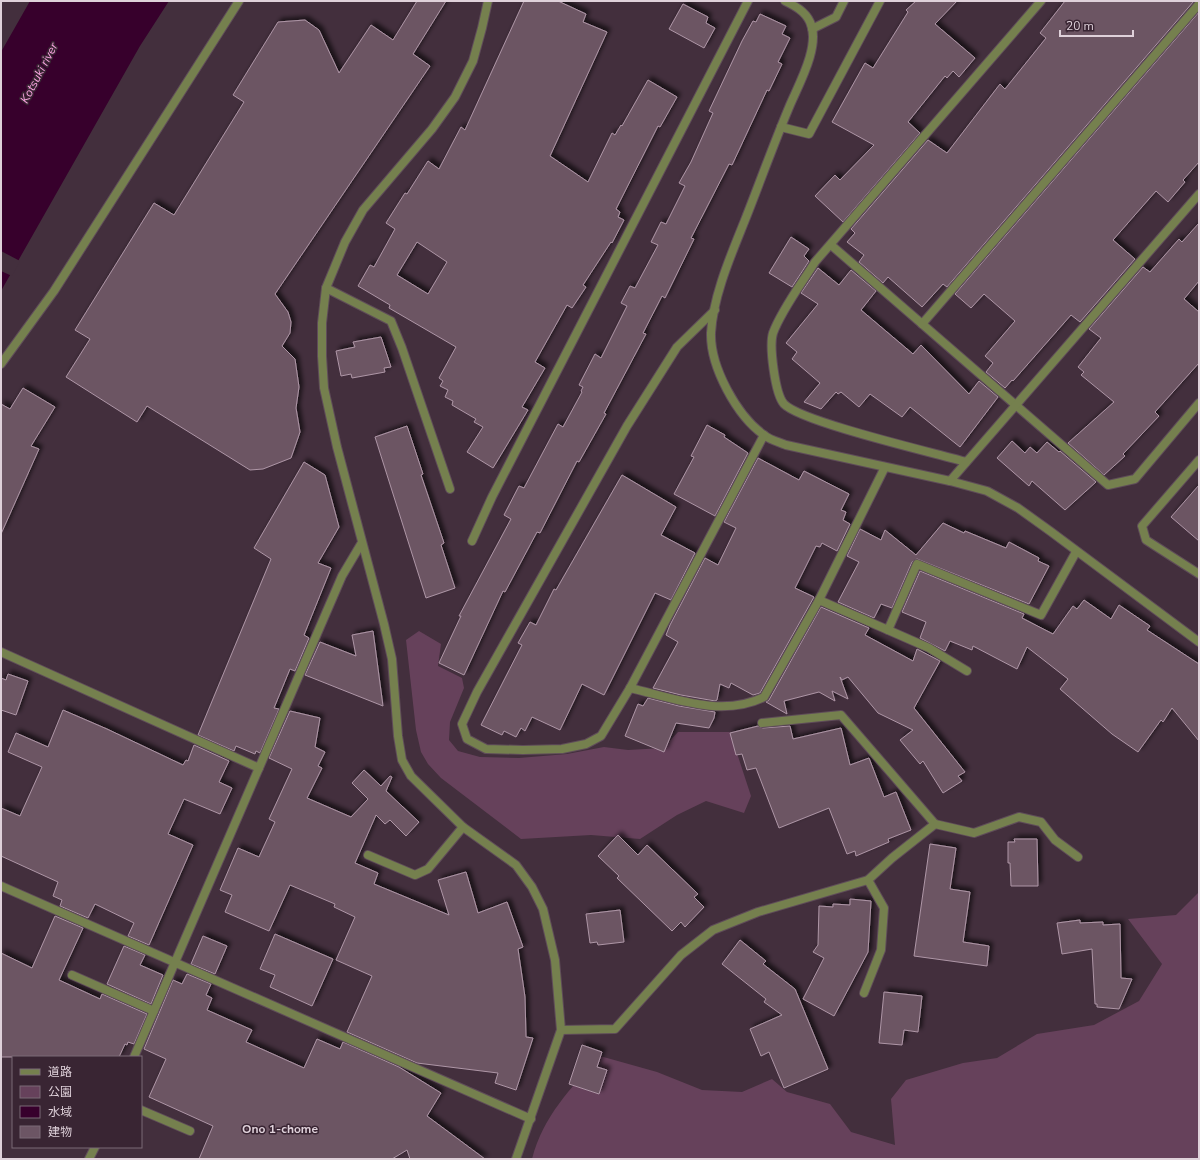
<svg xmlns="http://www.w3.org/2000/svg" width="1200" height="1160" font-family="'Nunito Sans','Noto Sans JP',sans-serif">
<defs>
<filter id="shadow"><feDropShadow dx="3.5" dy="-3.5" stdDeviation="2" flood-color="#0009"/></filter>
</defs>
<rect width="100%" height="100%" fill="#432f3d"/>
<g fill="#66415b">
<polygon points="419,631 441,644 438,666 462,678 464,688 450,722 449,740 458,751 480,757 519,758 567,754 604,747 628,750 663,748 678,732 730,732 751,796 744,813 706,801 677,815 640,839 591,835 521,839 441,778 428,764 421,752 416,730 406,640"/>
<path d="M1199,892v267h-667c11,-43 39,-71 68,-103l57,16 45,18 40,2 30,-13 15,13 43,12 21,28 44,13 -4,-46 15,-19 57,-17 34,-5 40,-24 57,-9 45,-24 23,-37 -34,-45 48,-4z"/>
</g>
<polygon fill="#37002c" points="30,1 169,1 140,46 1,291 1,52"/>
<polygon fill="#432f3d" points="1,251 20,261 12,276 1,271"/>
<g fill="#6c5564" stroke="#ae96a6" fill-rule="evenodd" filter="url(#shadow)">
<polygon points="417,1 446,1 413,54 430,66 275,294 288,312 291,322 290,333 282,346 295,359 299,387 296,408 300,432 291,458 263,469 250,470 147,406 137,422 66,377 90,339 75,330 154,203 174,215 244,102 233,95 278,22 305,20 319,30 339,73 371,25 393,40"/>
<path d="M524,1h34l28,13 -3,8 24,10 -57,124 38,26 24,-49 3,2 6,-10 1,1 26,-46 29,17 -17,30 -2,-1 -42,83 4,3 -2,5 6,3 -12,23 -1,-1 -28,43 3,2 -14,21 -5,-3 -32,57 10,6 -23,39 6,3 -35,58 -26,-16 16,-25 -9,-5 2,-3 -24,-14 1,-4 -8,-4 3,-7 -8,-4 3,-5 -4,-3 17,-31 -67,-39 1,-3 -32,-19 12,-21 4,2 21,-38 -9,-6 19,-30 2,1 21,-33 11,8 22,-42 4,3zM417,242l30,20 -19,32 -31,-19z"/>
<polygon points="916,1 957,1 935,24 975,58 959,77 953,71 947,78 945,76 908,122 920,133 843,222 815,196 835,175 840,180 874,145 832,122 865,63 873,68 908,12 906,10"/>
<polygon points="1065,1 1194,1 947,287 943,284 922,307 888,277 883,283 859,262 864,255 847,242 855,233 851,229 928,140 947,153 1000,84 1005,89 1046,38 1040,33"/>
<polygon points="683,4 708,17 706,23 715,28 704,48 669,29"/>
<polygon points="1199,12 1199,162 1183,180 1185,182 1168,202 1156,191 1113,240 1135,259 1080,322 1071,315 1013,381 1012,380 1005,388 986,372 993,363 985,356 1015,321 984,294 971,308 955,294"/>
<polygon points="760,14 786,26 782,34 790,38 778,62 782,64 769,91 767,90 732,165 729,164 691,238 694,239 665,298 662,296 643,333 646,334 604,413 606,414 579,462 577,461 540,533 537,532 505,592 503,591 464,675 439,663 461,616 459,616 511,519 504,515 519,486 524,488 558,424 563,427 582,392 581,391 583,387 579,385 595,354 601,358 627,306 621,303 630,286 635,288 658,245 651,242 661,222 666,224 685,186 679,183 691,162 713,113 709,111 742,41 753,21 756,22"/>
<polygon points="1199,223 1199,281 1184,299 1199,312 1199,363 1155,412 1159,416 1123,454 1125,456 1104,475 1068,443 1114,402 1081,375 1084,372 1078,367 1101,338 1089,329 1143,267 1150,272 1179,239 1182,242"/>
<polygon points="791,237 809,249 804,256 809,261 792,287 769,273"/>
<polygon points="818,268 839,285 851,270 876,291 861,310 913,354 921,345 969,394 979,381 998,397 960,447 910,407 902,417 870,394 859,407 841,392 838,394 836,392 821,409 804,402 820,383 792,359 797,352 786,343 818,304 801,293"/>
<polygon points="381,337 391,367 384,368 385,372 352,378 351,374 341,376 336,351 355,347 353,342"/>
<polygon points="23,388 55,407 31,446 39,449 1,534 1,404 10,409"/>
<polygon points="707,425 725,435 724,437 748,453 715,516 674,494 694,457 691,456"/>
<polygon points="407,426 423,474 421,475 444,543 441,545 455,588 426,598 375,437"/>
<polygon points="1012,441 1025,453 1030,447 1037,453 1047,442 1059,452 1060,451 1096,482 1065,510 1032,481 1029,486 997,458"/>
<polygon points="758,458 799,480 804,471 849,494 841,510 846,512 843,520 850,524 837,551 822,543 820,547 816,546 795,588 814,597 760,693 753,695 731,683 729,688 720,684 717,700 715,701 681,695 653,688 678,642 666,635 670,625 705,558 718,565 736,528 724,522"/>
<polygon points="304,462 325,475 339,527 318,563 331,568 304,635 309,638 295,671 290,669 274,708 279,709 260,753 256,751 255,754 236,746 234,751 198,735 271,559 254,548"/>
<polygon points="622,475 676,507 661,535 695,553 671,600 655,593 604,695 582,684 560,730 532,717 525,731 521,728 516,737 504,731 502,735 481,725 522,645 518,643 530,622 536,625 554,589 556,590"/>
<polygon points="1199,485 1199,541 1171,517"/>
<polygon points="943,523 964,533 965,531 1006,548 1009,542 1039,558 1038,561 1049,566 1029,604 917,559 912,562 892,608 881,604 874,618 838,602 859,562 847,556 860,529 881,540 885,530 916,555"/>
<polygon points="920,571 1024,614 1022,618 1053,634 1073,606 1077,609 1084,600 1111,619 1119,605 1150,626 1147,630 1199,664 1199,741 1172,708 1163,722 1161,720 1138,752 1112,734 1060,689 1068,679 1027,647 1017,669 973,646 972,650 950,641 945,651 920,638 926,622 902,612"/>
<polygon points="821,607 869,628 865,635 913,661 917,649 940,661 914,708 965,772 958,776 962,781 943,793 923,761 920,764 900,740 913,730 878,713 848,677 842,680 840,677 848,699 832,691 835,701 819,692 784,701 787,714 766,702 769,700"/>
<polygon points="373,631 383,706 305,675 320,642 356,656 352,635"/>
<polygon points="8,674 28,681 16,715 1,710 1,678 6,680"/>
<polygon points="648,698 679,706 715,712 714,718 709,728 676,723 664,752 625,736 638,704 643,706"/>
<polygon points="63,710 107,729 183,765 186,760 188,761 194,745 229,761 219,782 232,788 220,814 184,799 168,834 193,845 149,945 128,936 134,923 95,904 88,918 60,906 62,900 53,896 58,882 1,856 1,808 20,816 42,767 8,752 16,733 48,747"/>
<polygon points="290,711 320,718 315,747 325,752 318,766 322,768 307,798 351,817 368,799 352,783 364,770 381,786 390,776 392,777 386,791 419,822 406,836 390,820 385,824 376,815 355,863 378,873 374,884 449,915 438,880 466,872 478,913 507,902 523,947 518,949 525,997 526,1037 533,1038 516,1090 495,1083 498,1073 417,1063 347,1032 372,976 336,960 355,917 334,907 335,904 290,885 269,931 225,912 232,895 220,890 238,848 259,857 275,822 269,819 292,769 269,758"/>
<polygon points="758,726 763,728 790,726 793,739 841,728 850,765 869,758 884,797 896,792 911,830 888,839 889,842 856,856 855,851 847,854 829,808 779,828 756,768 747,770 742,754 736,755 730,733"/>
<polygon points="618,835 638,855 647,845 698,894 694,897 704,907 685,927 681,922 672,931 617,878 619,876 598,856"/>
<polygon points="1014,839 1037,839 1038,886 1011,886 1010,863 1008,863 1008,842 1015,842"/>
<polygon points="930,844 956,848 950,889 970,892 963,942 989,946 987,966 914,956"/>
<polygon points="850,899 871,901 868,952 834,1016 803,999 824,958 813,952 818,945 819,906 833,907 833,904 850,905"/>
<polygon points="620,910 624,942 598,945 597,942 590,943 586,914"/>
<polygon points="55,916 83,928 59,980 100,999 102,994 147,1014 134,1044 128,1042 127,1045 125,1044 119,1057 1,1057 1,953 32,968"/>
<polygon points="1080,920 1080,923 1103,922 1103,925 1120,924 1121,978 1132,979 1119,1009 1097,1007 1097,1004 1095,1004 1092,949 1062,954 1057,923"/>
<polygon points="275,934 333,959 312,1006 270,987 275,975 260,969"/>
<polygon points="203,936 227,946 215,974 191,964"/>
<polygon points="740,940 766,961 763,964 795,989 828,1069 784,1088 769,1052 761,1056 750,1029 782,1015 764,1002 766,999 722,964"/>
<polygon points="124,946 145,955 140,965 163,975 151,1004 107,984"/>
<polygon points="187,974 211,984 206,995 212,998 207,1010 252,1030 246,1042 304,1068 317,1039 340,1049 343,1042 399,1067 441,1093 427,1116 485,1159 410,1159 407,1150 392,1159 199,1159 213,1126 149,1097 166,1059 144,1049 173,980 182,984"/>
<polygon points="884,992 922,996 918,1032 904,1030 902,1045 879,1043"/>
<polygon points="582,1045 602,1052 597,1067 607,1070 599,1094 569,1084"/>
</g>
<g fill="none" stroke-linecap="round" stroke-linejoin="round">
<defs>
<g id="minor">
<polyline points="488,1 482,28 473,61 455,97 432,129 363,210 345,242 326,288 322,323 322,356 324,388 337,447 384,624 392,659 398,736 402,760 411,776 463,827 516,865 532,887 543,909 555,960 561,1030 516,1159"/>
<path d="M785,1c10,5 20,10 25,21 11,23 -11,62 -20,83 -16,38 -30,77 -45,115 -14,35 -32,76 -34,113 -1,34 26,83 53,102 6,5 15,7 22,10l164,36 37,10 31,17 32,23 149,111"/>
<polyline points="812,29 836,17 844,1"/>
<polyline points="781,127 809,134 880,1"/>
<polyline points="831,245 1108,485 1135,479 1199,403"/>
<polyline points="326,288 391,321 402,348 450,489"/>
<polyline points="715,310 677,347 627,426 477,692 462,724 467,739 486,749 523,750 562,749 586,744 601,736 630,688 764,435"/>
<polyline points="922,324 1199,4"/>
<polyline points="1199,460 1142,526 1146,540 1199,574"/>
<path d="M966,462c-31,-9 -165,-40 -182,-58 -9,-10 -15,-58 -11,-71 9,-24 29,-50 42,-71l226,-261"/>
<polyline points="950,481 1199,194"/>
<polyline points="472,541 492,497 748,1"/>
<polyline points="819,600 888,630 917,564 1041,615 1076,552"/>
<polyline points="888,630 929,648 967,671"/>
<polyline points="1,652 259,768"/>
<path d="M630,688c43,10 92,30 134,9l55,-97 66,-133"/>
<polyline points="762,723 841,715 935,824"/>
<polyline points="368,855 415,875 428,869 463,827"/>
<polyline points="1,886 531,1119"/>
<polyline points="72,975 154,1011"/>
<polyline points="864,993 881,950 884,908 868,880"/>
<polyline points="561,1030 615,1029 681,955 713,930 758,912 868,880 892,858 935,824 974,833 1019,817 1041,822 1055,840 1078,857"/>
<polyline points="134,1057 342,576 361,544"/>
<polyline points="141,1110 190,1131"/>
<polyline points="89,1159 95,1147"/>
</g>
<polyline id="tertiary" points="1,364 54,291 239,1"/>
</defs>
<use href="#minor" stroke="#5f4c59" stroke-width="10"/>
<use href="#tertiary" stroke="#5f4c59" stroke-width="10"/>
<use href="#minor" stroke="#75804e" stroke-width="8"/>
<use href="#tertiary" stroke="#75804e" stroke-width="8"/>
</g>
<g text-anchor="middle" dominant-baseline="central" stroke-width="3" stroke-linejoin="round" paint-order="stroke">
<g font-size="12" font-style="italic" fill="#fba3e2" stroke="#392533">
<text transform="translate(39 73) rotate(-62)">Kotsuki river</text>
</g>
<g font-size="12" font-weight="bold" fill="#dfd1da" stroke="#392533">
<text x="280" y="1129">Ono 1-chome</text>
</g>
</g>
<rect width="1200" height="1160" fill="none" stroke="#dfd1da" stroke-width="4"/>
<rect x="12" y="1056" width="130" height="92" fill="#392533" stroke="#7b6a76"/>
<rect x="20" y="1069" width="20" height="6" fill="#75804e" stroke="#7b6a76"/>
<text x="48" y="1076" font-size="12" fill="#dfd1da">道路</text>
<rect x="20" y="1086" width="20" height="12" fill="#66415b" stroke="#7b6a76"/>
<text x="48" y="1096" font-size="12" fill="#dfd1da">公園</text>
<rect x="20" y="1106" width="20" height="12" fill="#37002c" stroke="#7b6a76"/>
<text x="48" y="1116" font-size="12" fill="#dfd1da">水域</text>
<rect x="20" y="1126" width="20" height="12" fill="#6c5564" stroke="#7b6a76"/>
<text x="48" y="1136" font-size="12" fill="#dfd1da">建物</text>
<path d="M1060 30v6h73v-6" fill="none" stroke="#dfd1da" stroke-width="2"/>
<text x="1066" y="30" font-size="12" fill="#dfd1da" stroke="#392533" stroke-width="3" paint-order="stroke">20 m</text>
</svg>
